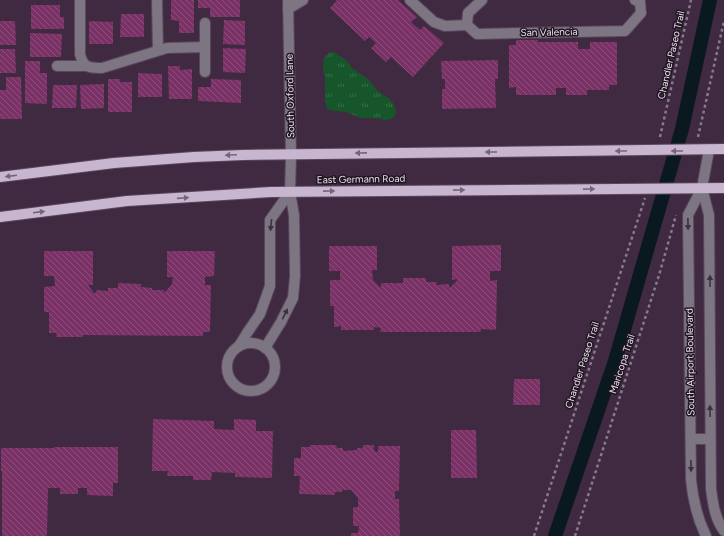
<svg xmlns="http://www.w3.org/2000/svg" width="724" height="536" font-family="Figtree,sans-serif">
<defs>
<pattern id="park-tufts" width="24" height="20" patternUnits="userSpaceOnUse"><rect width="24" height="20" fill="#17562a"/><path d="M3 7l-1-3M5 7V3M7 7l1-3M15 17l-1-3M17 17v-4M19 17l1-3" fill="none" stroke="#396e49"/></pattern>
<pattern id="building-back-hatch" width="6" height="6" patternUnits="userSpaceOnUse"><rect width="6" height="6" fill="#7a3166"/><path d="M-1 5l2 2M0 0l6 6M5-1l2 2" fill="none" stroke="#8d4e7c"/></pattern>
</defs>
<rect width="100%" height="100%" fill="#3f2a41"/>
<polygon fill="url(#park-tufts)" points="330,52 334,52 347,61 352,68 368,79 377,90 392,101 396,110 395,116 391,119 385,120 376,118 361,118 346,112 328,110 325,102 325,79 323,68 324,58"/>
<g fill="none" stroke-linecap="round" stroke-linejoin="round">
<polyline stroke="#0a181f" stroke-width="14" points="555,536 615,361 660,205 682,129 710,0"/>
</g>
<g fill="url(#building-back-hatch)">
<polygon points="171,0 194,0 194,33 179,33 179,21 171,20"/>
<polygon points="198,0 240,0 240,17 210,17 210,8 198,8"/>
<polygon points="337,0 398,0 417,17 411,22 420,30 424,26 444,43 413,77 391,57 386,62 371,48 376,43 369,37 365,41 330,8"/>
<polygon points="31,5 60,5 60,17 64,17 64,29 31,29"/>
<polygon points="121,14 144,14 144,37 120,37"/>
<polygon points="224,20 245,21 245,45 223,44"/>
<polygon points="0,21 15,21 16,45 0,45"/>
<polygon points="89,21 113,22 113,44 89,44"/>
<polygon points="30,33 62,34 61,57 30,57"/>
<polygon points="516,40 538,40 538,42 578,42 578,49 590,49 590,42 617,42 617,85 609,85 609,90 587,90 587,95 566,95 566,88 556,88 556,95 516,95 516,87 509,88 509,45 516,45"/>
<polygon points="223,48 246,49 245,73 223,72"/>
<polygon points="0,49 15,49 16,73 0,73"/>
<polygon points="498,60 498,79 495,79 496,108 442,109 442,89 445,89 445,79 442,79 441,61"/>
<polygon points="25,61 40,61 40,73 47,73 47,104 25,103"/>
<polygon points="168,66 180,66 180,70 192,69 192,99 169,99"/>
<polygon points="138,73 162,74 162,97 138,97"/>
<polygon points="6,77 21,77 22,119 0,119 0,90 6,90"/>
<polygon points="108,79 120,79 120,82 132,82 132,112 108,112"/>
<polygon points="211,79 241,80 241,103 198,101 198,87 211,87"/>
<polygon points="104,84 104,108 81,109 80,85"/>
<polygon points="53,85 77,85 76,108 52,108"/>
<polygon points="501,245 501,271 490,271 490,281 497,280 496,330 481,329 480,332 380,332 381,328 374,327 374,330 341,330 341,326 334,327 334,306 330,306 330,280 340,280 340,271 329,271 329,246 377,246 377,270 372,270 373,280 380,287 381,287 381,283 403,283 403,278 426,278 426,282 437,282 436,285 449,284 449,288 457,281 457,279 452,280 452,246"/>
<polygon points="44,251 93,251 93,285 88,285 94,293 96,293 96,290 108,291 108,288 118,288 118,283 141,284 141,287 152,288 152,290 164,290 164,293 172,284 173,277 167,277 167,251 215,251 214,276 205,277 205,285 211,285 210,332 203,332 203,336 83,335 83,337 56,337 57,333 49,333 49,312 44,312 44,287 55,286 54,276 44,276"/>
<polygon points="514,379 540,379 540,405 513,405"/>
<polygon points="153,419 214,421 214,429 234,430 234,419 256,420 256,431 273,431 272,478 235,477 235,473 212,472 211,480 193,480 193,476 167,476 168,471 152,471"/>
<polygon points="451,430 476,430 477,478 451,478"/>
<polygon points="310,445 336,445 337,448 343,448 343,451 357,450 357,448 363,448 363,445 374,445 374,451 378,452 378,446 400,446 399,491 395,491 395,499 399,499 400,536 351,536 351,533 358,533 359,526 353,526 353,507 358,507 358,498 351,490 342,490 342,492 335,492 335,495 299,494 300,476 294,476 294,458 301,458 301,447 310,447"/>
<polygon points="54,447 118,447 118,483 113,483 113,496 87,495 87,488 78,488 78,494 60,494 60,488 48,488 47,536 2,536 2,471 1,471 1,448 54,448"/>
</g>
<g fill="none" stroke-linecap="round" stroke-linejoin="round">
<defs>
<g id="minor">
<path d="M80,0v54c3,14 10,14 22,14l65,-20 38,-1"/>
<polyline points="157,0 158,50"/>
<polyline points="410,0 434,22 445,26 467,25"/>
<polyline points="482,0 468,13 467,25 477,34 625,31 641,13 640,2 635,0"/>
<polyline points="288,9 303,0"/>
<polyline points="205,23 205,72"/>
<polyline points="57,66 85,66"/>
<path d="M702,188l7,27 2,274c2,15 4,30 13,42"/>
<circle cx="251" cy="367" r="24"/>
<polyline points="239,346 247,333 260,314 270,286 270,220 290,192"/>
<polyline points="265,348 281,322 293,298 295,276 294,215 290,192 291,155 288,0"/>
<polyline points="691,439 710,439"/>
<path d="M706,536c-9,-18 -13,-36 -15,-56l-3,-265 14,-27 7,-38"/>
</g>
<g id="major">
<polyline points="0,177 114,163 194,157 243,155 724,149"/>
<polyline points="0,217 127,201 271,192 724,188"/>
</g>
</defs>
<use href="#minor" stroke="#5b475d" stroke-width="12"/>
<use href="#major" stroke="#5b475d" stroke-width="12"/>
<g stroke="#8a788b" stroke-width="2.5" stroke-dasharray="3 3" stroke-linecap="butt">
<polyline points="660,137 691,0"/>
<polyline points="698,137 724,21"/>
<polyline points="534,536 645,198"/>
<polyline points="575,536 660,272 676,215"/>
</g>
<use href="#minor" stroke="#7d7582" stroke-width="10"/>
<use href="#major" stroke="#c8b6d1" stroke-width="10"/>
</g>
<defs><path id="oneway-solid" d="M-6-.8H1V-3.2L6.5 0L1 3.2V.8H-6Z"/></defs>
<g fill="#746679">
<use href="#oneway-solid" transform="translate(621 151) rotate(180)"/>
<use href="#oneway-solid" transform="translate(677 151) rotate(180)"/>
<use href="#oneway-solid" transform="translate(491 152) rotate(180)"/>
<use href="#oneway-solid" transform="translate(361 153) rotate(179)"/>
<use href="#oneway-solid" transform="translate(231 155) rotate(178)"/>
<use href="#oneway-solid" transform="translate(11 176) rotate(173)"/>
<use href="#oneway-solid" transform="translate(589 189) rotate(-1)"/>
<use href="#oneway-solid" transform="translate(459 190) rotate(-1)"/>
<use href="#oneway-solid" transform="translate(329 191) rotate(-1)"/>
<use href="#oneway-solid" transform="translate(183 198) rotate(-4)"/>
<use href="#oneway-solid" transform="translate(39 212) rotate(-7)"/>
</g>
<g fill="#3c323e">
<use href="#oneway-solid" transform="translate(688 224) rotate(89)"/>
<use href="#oneway-solid" transform="translate(271 225) rotate(96)"/>
<use href="#oneway-solid" transform="translate(710 281) rotate(-90)"/>
<use href="#oneway-solid" transform="translate(285 314) rotate(-64)"/>
<use href="#oneway-solid" transform="translate(710 411) rotate(-90)"/>
<use href="#oneway-solid" transform="translate(691 466) rotate(89)"/>
</g>
<g text-anchor="middle" dominant-baseline="central" stroke-width="3" stroke-linejoin="round" paint-order="stroke">
<g font-size="10" fill="#eddfee" stroke="#201621">
<text transform="translate(549 32) rotate(-1)">San Valencia</text>
<text transform="translate(671 55) rotate(-77)">Chandler Paseo Trail</text>
<text transform="translate(290 96) rotate(-91)">South Oxford Lane</text>
<text transform="translate(361 179) rotate(-1)">East Germann Road</text>
<text transform="translate(690 362) rotate(-91)">South Airport Boulevard</text>
<text transform="translate(622 364) rotate(-72)">Maricopa Trail</text>
<text transform="translate(582 365) rotate(-72)">Chandler Paseo Trail</text>
</g>
</g>
</svg>
